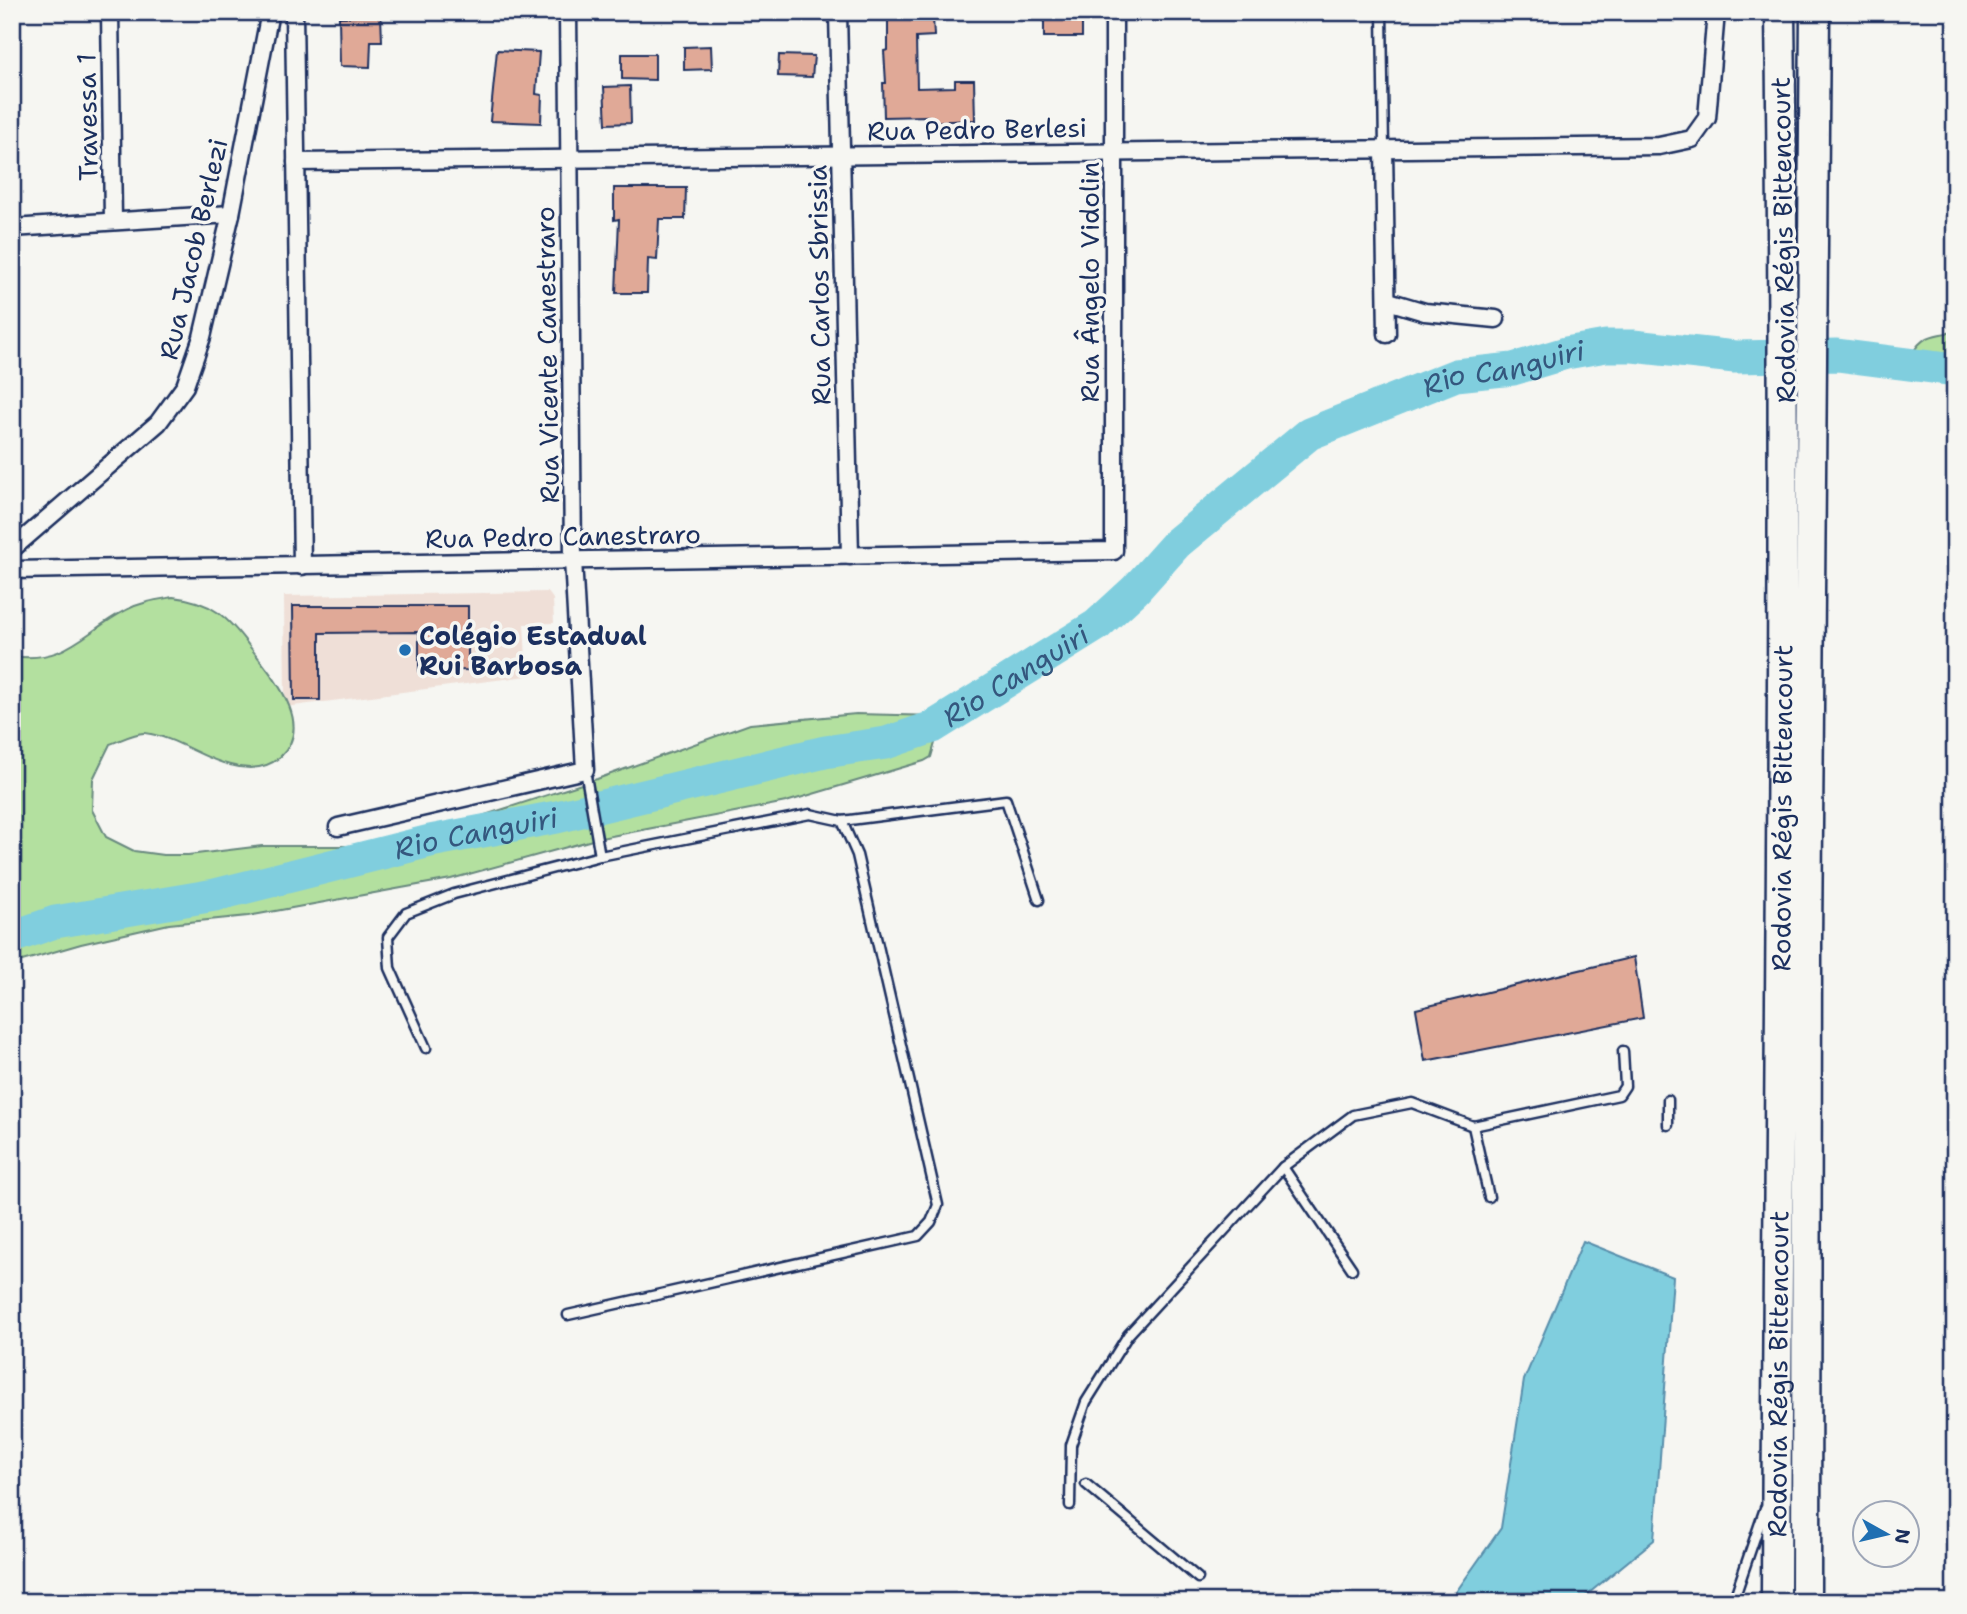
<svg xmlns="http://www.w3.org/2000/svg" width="1967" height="1614" font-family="'Shantell Sans',sans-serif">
<rect width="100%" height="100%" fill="#f6f6f2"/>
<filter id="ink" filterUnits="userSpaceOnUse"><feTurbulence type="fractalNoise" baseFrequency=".0143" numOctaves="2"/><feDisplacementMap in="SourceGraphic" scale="14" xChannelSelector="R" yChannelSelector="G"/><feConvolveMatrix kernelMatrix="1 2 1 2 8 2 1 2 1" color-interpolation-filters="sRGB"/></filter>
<g filter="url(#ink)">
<polygon fill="#efdfd7" points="548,592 553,599 554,623 524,624 527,676 285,707 284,596"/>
<g fill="#b3e09f" stroke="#67887e" stroke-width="2">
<path d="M1955,332v44l-50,-8c12,-28 19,-33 50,-36z"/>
<path d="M173,597c38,4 55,20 77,50 22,29 66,77 30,110 -15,13 -32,13 -50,8 -29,-7 -54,-28 -85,-32 -10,-1 -25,8 -35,11l-17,35 -1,31 14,27 28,14 29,4h25l74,-9h96l68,-12 171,-55 153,-55 106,-10 82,2 1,13 -8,28 -7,4 -138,41 -190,37 -145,40 -203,37 -79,8 -88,20 -69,20v-308c55,8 71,-24 114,-46 15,-8 30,-10 47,-13z"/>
</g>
<polygon fill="#80cede" stroke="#588eab" stroke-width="2" points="1583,1241 1673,1277 1654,1540 1578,1602 1449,1602 1501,1528 1524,1380"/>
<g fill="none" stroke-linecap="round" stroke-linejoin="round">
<path stroke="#80cede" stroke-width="33" id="s1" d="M12,937l43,-15 160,-27 215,-54 127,-24 268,-65 61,-9 47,-16 164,-102 38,-35 42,-47 132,-109 147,-59 57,-6 53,-16 40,-7h27l102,11 102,-2 118,15"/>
</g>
<g fill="#e0a997" stroke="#1b2f5e" stroke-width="2">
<rect x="1044" y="12" width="38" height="25"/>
<polygon points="381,16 382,41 371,41 370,67 340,66 339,17"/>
<polygon points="933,17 934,36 916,37 917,88 955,87 955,80 974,80 975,120 928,122 928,116 884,117 883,83 886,83 884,51 888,50 888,19"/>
<polygon points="711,46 712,69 684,70 684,47"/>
<polygon points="497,50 539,52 536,94 542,95 541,123 490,121"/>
<polygon points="622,54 655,54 655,80 622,79"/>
<polygon points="779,55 814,56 812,77 778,76"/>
<polygon points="630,86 631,123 606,124 604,87"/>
<polygon points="614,188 686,188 685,219 659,219 657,260 648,259 647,293 616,293 619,219 614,220"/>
<polygon points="293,606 468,606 468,670 419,671 419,632 320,633 320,700 294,700"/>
<polygon points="1634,957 1643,1018 1425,1061 1416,1009"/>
</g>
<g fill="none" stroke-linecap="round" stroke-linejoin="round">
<defs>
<g id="service">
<polyline points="1382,12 1384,149"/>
<polyline points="585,770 600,856"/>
<polyline points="842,821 1006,800 1039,900"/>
<polyline points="426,1048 390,968 388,937 406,913 454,894 600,856 810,814 842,821 857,855 938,1205 931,1222 918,1236 568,1315"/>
<polyline points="1668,1100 1668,1125"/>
<polyline points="1283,1167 1352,1269"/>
<polyline points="1489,1197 1473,1126 1619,1095 1625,1086 1623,1051"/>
<polyline points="1086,1484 1198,1578"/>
<polyline points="1070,1505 1071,1445 1086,1402 1128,1335 1283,1167 1353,1115 1412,1103 1473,1126"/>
<polyline points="1733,1602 1765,1508"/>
</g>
<g id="minor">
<polyline points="110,12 113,220"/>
<polyline points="294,12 302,566"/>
<polyline points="838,12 850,556"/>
<polyline points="1384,149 1387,334"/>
<polyline points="296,162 1659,146 1692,139 1707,118 1716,12"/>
<polyline points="12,228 231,214"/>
<polyline points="1388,301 1425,312 1496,319"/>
<polyline points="12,549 158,423 185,386 202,337 231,214 270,12"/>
<polyline points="12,570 1114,551 1114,12"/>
<polyline points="338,827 585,770 573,560 568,12"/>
</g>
<g id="motorway">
<path id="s2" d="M1776,1602c2,-530 11,-1060 4,-1590"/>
<polyline points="1806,1602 1807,941 1815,12"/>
</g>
</defs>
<use href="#service" stroke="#1b2f5e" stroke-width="13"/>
<use href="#minor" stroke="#1b2f5e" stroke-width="21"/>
<use href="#motorway" stroke="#1b2f5e" stroke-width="33"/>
<use href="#service" stroke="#f6f6f2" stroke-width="8"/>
<use href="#minor" stroke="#f6f6f2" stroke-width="16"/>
<use href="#motorway" stroke="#f6f6f2" stroke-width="28"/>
</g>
</g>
<circle fill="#1f6fb2" stroke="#f6f6f2" stroke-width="2.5" cx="405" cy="650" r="7"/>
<g text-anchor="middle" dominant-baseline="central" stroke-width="7" stroke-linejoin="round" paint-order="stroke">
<g font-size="26" fill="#1b2f5e" stroke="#f6f6f2">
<text transform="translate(87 117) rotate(-91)">Travessa 1</text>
<text transform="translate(977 129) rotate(-1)">Rua Pedro Berlesi</text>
<text transform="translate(1783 240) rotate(-91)">Rodovia Régis Bittencourt</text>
<text transform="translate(193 249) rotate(-77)">Rua Jacob Berlezi</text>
<text transform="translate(1089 282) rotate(-90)">Rua Ângelo Vidolin</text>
<text transform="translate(819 285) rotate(-91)">Rua Carlos Sbrissia</text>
<text transform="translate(547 355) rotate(-91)">Rua Vicente Canestraro</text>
<text transform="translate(563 536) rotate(-1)">Rua Pedro Canestraro</text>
<text stroke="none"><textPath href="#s2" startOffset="794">Rodovia Régis Bittencourt</textPath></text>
<text stroke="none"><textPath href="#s2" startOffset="228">Rodovia Régis Bittencourt</textPath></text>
</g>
<g font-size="26" font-weight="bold" fill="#1b2f5e" stroke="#f6f6f2" text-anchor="start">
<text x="419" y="635">Colégio Estadual<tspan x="419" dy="30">Rui Barbosa</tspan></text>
</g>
<g font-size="28" font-style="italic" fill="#34577e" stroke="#f6f6f2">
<text stroke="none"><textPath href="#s1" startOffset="1631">Rio Canguiri</textPath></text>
<text stroke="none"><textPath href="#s1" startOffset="1043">Rio Canguiri</textPath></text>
<text stroke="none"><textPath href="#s1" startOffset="476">Rio Canguiri</textPath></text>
</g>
</g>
<rect width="1967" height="1614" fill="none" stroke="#f6f6f2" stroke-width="42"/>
<rect x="21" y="21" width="1925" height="1572" fill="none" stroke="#1b2f5e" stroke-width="2.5" filter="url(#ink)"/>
<g transform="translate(1886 1534) rotate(98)"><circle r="33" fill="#f6f6f2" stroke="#9ea6b7" stroke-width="2"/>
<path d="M0-5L12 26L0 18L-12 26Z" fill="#1f6fb2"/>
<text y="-10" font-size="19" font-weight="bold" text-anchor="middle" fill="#1b2f5e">N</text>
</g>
</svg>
